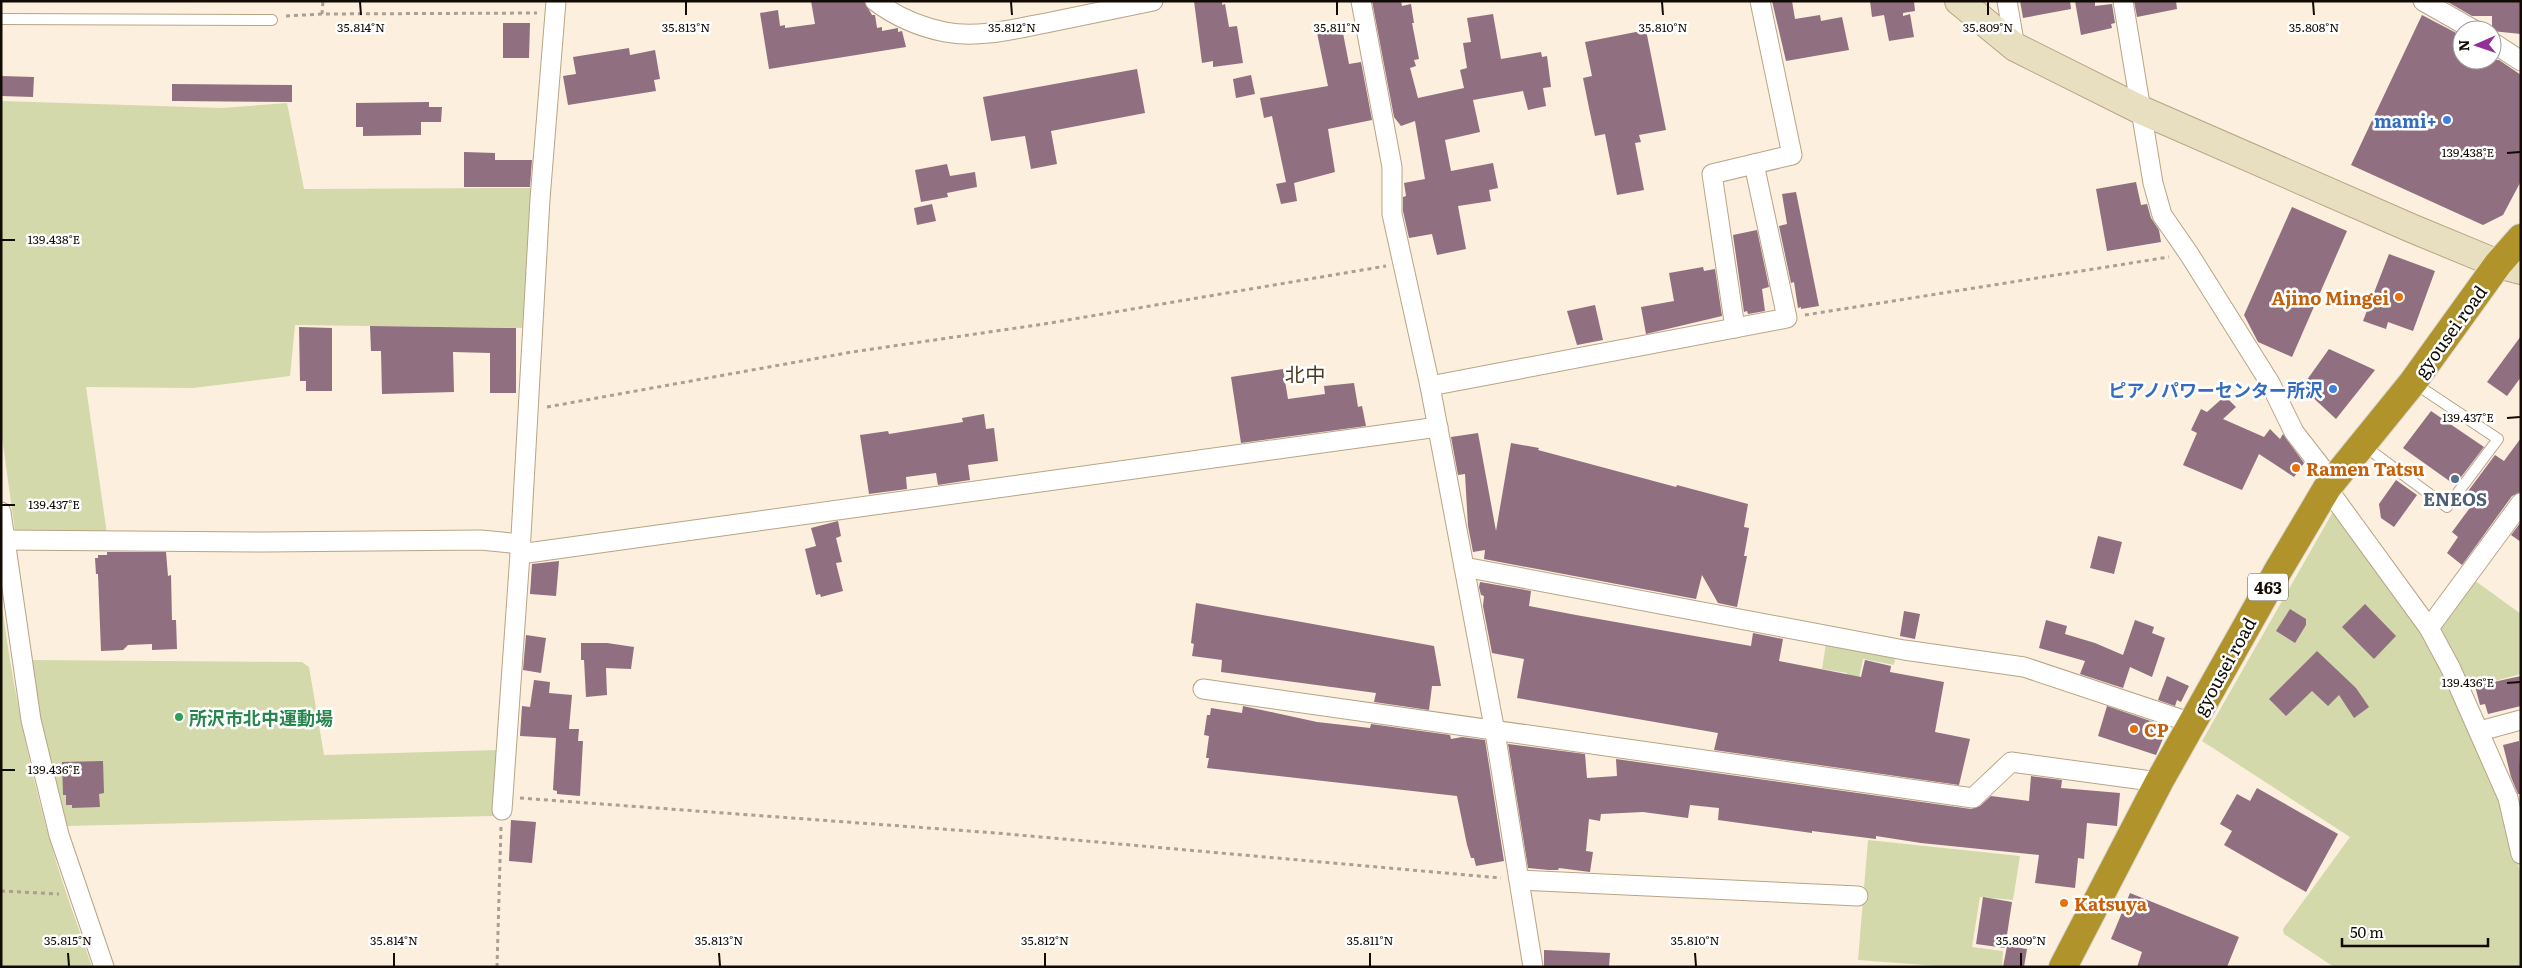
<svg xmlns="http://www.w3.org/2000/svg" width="2522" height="968" font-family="Literata,'Noto Sans JP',serif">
<rect width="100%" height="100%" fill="#fcefdd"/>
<g fill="#d3d9ab">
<polygon points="1,101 222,108 287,103 304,189 534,188 525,328 295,325 290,376 193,388 86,387 107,534 15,531 1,430"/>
<polygon points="2334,510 2363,555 2436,651 2500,797 2521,876 2521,967 2334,967 2284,934 2283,929 2350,837 2202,741"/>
<polygon points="2474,580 2521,614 2521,674 2468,688 2441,627"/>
<path d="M1,598c11,86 28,170 52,253 11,39 26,77 39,116h-91z"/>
<polygon points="1827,637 1897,650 1894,665 1863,659 1851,716 1840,713 1847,673 1822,669"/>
<polygon points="32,660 302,662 309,667 324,755 498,750 493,816 66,826 46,752"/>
<polygon points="1868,840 2020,856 2013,900 1980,897 1972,947 2003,951 2002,967 1951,967 1858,960"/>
</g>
<g fill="#8f6f80">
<polygon points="811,1 864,1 872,15 875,15 877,28 882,27 882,31 898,28 898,32 902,31 906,47 769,69 760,13 778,10 780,26 785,25 785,28 815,24"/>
<polygon points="1194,1 1222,1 1222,5 1225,4 1229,27 1237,26 1243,63 1213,67 1213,61 1202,63"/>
<polygon points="1372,1 1401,1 1402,6 1411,4 1414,23 1412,23 1419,59 1414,60 1416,66 1410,68 1418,98 1464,88 1460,70 1467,68 1463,43 1471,42 1467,18 1493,14 1501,59 1541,52 1542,57 1547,56 1551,87 1543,88 1546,106 1528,110 1523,91 1473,100 1480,132 1445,140 1451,171 1493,163 1498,188 1489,190 1491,201 1458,206 1466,249 1437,255 1432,234 1409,238 1403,211 1403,197 1406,196 1404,183 1425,179 1415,121 1401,126 1394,117"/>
<polygon points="1772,1 1792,1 1795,19 1820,15 1821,21 1842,17 1849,50 1786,61"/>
<polygon points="1870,1 1914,1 1915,11 1903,13 1903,16 1910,14 1914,37 1889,41 1884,15 1872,17"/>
<polygon points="2020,1 2070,1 2071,9 2023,18"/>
<polygon points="2075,1 2095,1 2095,6 2112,4 2115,23 2111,24 2112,28 2081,35"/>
<polygon points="2134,1 2176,1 2177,9 2137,17"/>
<polygon points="2446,1 2521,1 2521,34 2492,31 2492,16 2472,16"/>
<polygon points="2422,15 2462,36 2462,60 2499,60 2521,75 2521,181 2503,215 2483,225 2351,165"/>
<polygon points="503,23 530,23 529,58 503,58"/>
<polygon points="1342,28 1349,64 1361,62 1372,120 1328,129 1335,172 1294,183 1297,201 1281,204 1276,184 1286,182 1272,116 1264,118 1260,98 1328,86 1317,33"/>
<polygon points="1646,30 1666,130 1639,135 1641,142 1635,143 1644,190 1617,195 1605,134 1595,136 1589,108 1583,78 1592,76 1585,42"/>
<polygon points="629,48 630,55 655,50 660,79 654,80 656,91 568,105 563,76 576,74 573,57"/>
<polygon points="1137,69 1145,113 1051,131 1057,164 1031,169 1025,136 991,141 983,97"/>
<polygon points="1251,75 1255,94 1236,98 1233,79"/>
<polygon points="1,76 34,77 33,97 1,96"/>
<polygon points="172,84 292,85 292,102 172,101"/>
<polygon points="429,102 429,107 442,107 441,122 421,122 421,135 363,136 363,127 356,127 356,103"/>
<polygon points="464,152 495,153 495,160 532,160 530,187 464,187"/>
<polygon points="947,164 950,176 975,172 977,187 947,193 948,197 921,202 915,170"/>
<polygon points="2136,182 2141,205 2147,204 2151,218 2159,230 2161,242 2107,251 2096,189"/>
<polygon points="1796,192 1819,306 1801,309 1801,307 1798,308 1794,282 1791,283 1779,226 1787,224 1782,194"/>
<polygon points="932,204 936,221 917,225 914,208"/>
<polygon points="2292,207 2347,231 2292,357 2258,342 2244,315"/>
<polygon points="1757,230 1769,287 1762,289 1765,311 1748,314 1747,311 1744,312 1733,235"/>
<polygon points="2389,254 2435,271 2413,331 2388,322 2386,329 2363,321"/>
<polygon points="1703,267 1704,271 1715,269 1722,316 1646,334 1641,307 1674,301 1669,273"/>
<polygon points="1595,305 1603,340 1577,345 1567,311"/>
<polygon points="370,326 516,328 516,393 490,393 490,353 453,352 454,392 382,394 381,351 371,351"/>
<polygon points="299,327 332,328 332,391 306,391 306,381 300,381"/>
<polygon points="2521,336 2521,377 2507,396 2487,382"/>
<polygon points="2329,349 2375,370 2336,419 2308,393 2304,384"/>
<polygon points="1283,369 1288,399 1325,394 1324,386 1354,383 1358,407 1362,406 1366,426 1241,443 1231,377"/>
<polygon points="2225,396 2236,407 2223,419 2264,437 2270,429 2280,439 2283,434 2304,463 2294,477 2259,454 2242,490 2183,465 2197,433 2191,430 2201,409 2207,412"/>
<polygon points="2431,411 2484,447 2455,485 2403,448"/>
<polygon points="984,414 986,429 994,428 998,461 968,465 970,480 938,485 936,473 906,477 907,489 869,494 860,435 888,431 889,434 963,422 962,418"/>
<polygon points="1478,433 1496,531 1511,443 1539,448 1538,450 1676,487 1677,485 1748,504 1744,527 1749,528 1744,556 1747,556 1737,607 1718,603 1702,575 1696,599 1484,559 1485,550 1473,552 1468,526 1465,474 1458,475 1451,437"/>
<polygon points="2521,438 2521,492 2512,496 2462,565 2447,553 2458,537 2452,532 2475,501 2466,494 2495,455 2504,461"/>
<polygon points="2396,480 2417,495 2394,527 2381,518 2379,504"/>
<polygon points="838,521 841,536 836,538 842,562 836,563 843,591 821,597 820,594 816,595 805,549 816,546 811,528"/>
<polygon points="2521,522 2521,542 2511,535"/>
<polygon points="2098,536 2122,542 2114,574 2090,568"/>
<polygon points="107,552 166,552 168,576 171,575 172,620 176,620 177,649 152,650 152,644 128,645 123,650 101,651 98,574 96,574 95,558 98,558 98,555 107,555"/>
<polygon points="559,561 556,596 530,594 532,564"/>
<polygon points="1480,582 1531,591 1529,606 1576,615 1751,646 1753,633 1783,639 1779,661 1861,677 1865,660 1891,666 1890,672 1944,682 1935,732 1970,739 1959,785 1714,750 1718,733 1517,698 1524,659 1492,653 1483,606 1484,596 1481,595 1479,587"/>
<polygon points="1196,603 1434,646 1441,686 1432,686 1429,710 1374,702 1376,693 1221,672 1222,660 1192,656 1194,644 1191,643"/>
<polygon points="2365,604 2396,636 2374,659 2342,627"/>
<polygon points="2290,609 2306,619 2306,625 2295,643 2276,631"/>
<polygon points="1904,611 1920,614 1915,639 1900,636"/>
<polygon points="2046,620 2067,626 2065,634 2095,643 2123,655 2135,620 2154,627 2152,633 2165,638 2152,677 2130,667 2123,688 2080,674 2085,661 2039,648"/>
<polygon points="526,635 546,638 541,673 523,670"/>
<polygon points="581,643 607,643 634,647 631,669 606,668 607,695 586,697 584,660 581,660"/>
<polygon points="2317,651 2356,688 2369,707 2354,718 2339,695 2328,706 2312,691 2286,716 2269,699"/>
<polygon points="2167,676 2189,686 2181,702 2177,700 2175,706 2158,700"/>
<polygon points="2521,676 2521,706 2488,714 2485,704 2480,705 2475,686"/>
<polygon points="534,680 550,682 549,693 572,695 569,729 579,729 578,741 583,741 580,796 557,794 557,791 553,790 556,738 520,736 522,706 530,707"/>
<polygon points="1243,706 1317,722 1370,728 1371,724 1450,735 1451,739 1462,737 1485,740 1504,861 1476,866 1474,858 1471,858 1467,845 1457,796 1207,768 1209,758 1206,758 1209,736 1204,735 1207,715 1210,715 1211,708 1242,713"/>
<polygon points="2107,706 2168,727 2156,755 2098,736"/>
<polygon points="2519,741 2521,794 2518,794 2511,777 2503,745"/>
<polygon points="1508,744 1585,754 1587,778 1617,776 1616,759 1971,809 1980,806 1991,796 2029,801 2031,776 2062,780 2061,788 2120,793 2117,826 2087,823 2084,859 2078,858 2075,888 2035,883 2039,855 1921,843 1876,836 1876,839 1812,831 1812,833 1718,820 1719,808 1690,805 1688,818 1643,812 1601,814 1600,821 1589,819 1586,851 1593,852 1590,872 1559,868 1558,870 1549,870 1528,868"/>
<polygon points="103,761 104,793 99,794 100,807 72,808 72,805 66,805 66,795 63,795 62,762"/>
<polygon points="2257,788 2338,834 2306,892 2224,845 2232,831 2220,824 2237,794 2250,801"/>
<polygon points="511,820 536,822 532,863 509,861"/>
<polygon points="2130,893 2239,937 2227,967 2137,967 2142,952 2111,939"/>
<polygon points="1983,897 2012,902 2005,948 1976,944"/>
<polygon points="2007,946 2027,949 2024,967 2003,967"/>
<polygon points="1544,950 1610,953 1609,967 1544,967"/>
</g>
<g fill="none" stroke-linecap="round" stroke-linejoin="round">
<defs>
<g id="lane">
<polyline points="1,19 272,20"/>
<polyline points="2363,445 2447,507 2498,439 2414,383"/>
</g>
<g id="street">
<path d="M875,1c20,15 45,26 70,31 34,7 73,-4 106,-10 34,-7 68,-14 102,-21"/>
<polyline points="1361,1 1392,167 1392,214 1430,386 1495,732 1533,967"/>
<polyline points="2007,1 2015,47"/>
<polyline points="2123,1 2153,183 2162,215 2189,254 2270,383 2294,432 2332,481"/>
<polyline points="2423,1 2474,30"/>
<polyline points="2492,42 2521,61"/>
<polyline points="1735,328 1712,174 1792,155 1760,1"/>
<polyline points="1430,386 1787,318 1754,164"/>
<polyline points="2327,488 2429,628 2451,669 2508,798 2521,854"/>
<polyline points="1,512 31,720 59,835 104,967"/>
<polyline points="1,540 265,542 481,540 521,544"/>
<polyline points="520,554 1438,427"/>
<polyline points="1464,567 1904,650 2024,667 2192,723"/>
<polyline points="2429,628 2521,503"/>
<polyline points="1203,689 1973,798 2011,762 2159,782"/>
<polyline points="2480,731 2521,720"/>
<polyline points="502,810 520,554 540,199 556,1"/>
<polyline points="1519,880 1858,896"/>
</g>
<polyline id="secondary" points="1959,1 2015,47 2141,110 2411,228 2498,264 2521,270"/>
<polyline id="highway" points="2063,967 2159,782 2276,574 2327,488 2413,382 2498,264 2521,238"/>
</defs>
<use href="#lane" stroke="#b8a486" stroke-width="12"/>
<use href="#street" stroke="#b8a486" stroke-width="21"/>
<use href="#secondary" stroke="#b8a486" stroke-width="30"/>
<use href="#highway" stroke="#d9d8d7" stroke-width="30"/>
<g stroke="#aa9f90" stroke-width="3" stroke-dasharray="4 4" stroke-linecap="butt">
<polyline points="322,14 323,1"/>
<polyline points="286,16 322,14 537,13"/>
<polyline points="1805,315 2169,257"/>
<polyline points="547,407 852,352 1044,324 1386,266"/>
<polyline points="520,798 996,833 1501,878"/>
<polyline points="1,891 59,894"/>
<polyline points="497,967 501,827"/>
</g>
<use href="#lane" stroke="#fff" stroke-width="10"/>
<use href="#street" stroke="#fff" stroke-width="19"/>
<use href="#secondary" stroke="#e7dfbf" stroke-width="28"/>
<use href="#highway" stroke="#b0932a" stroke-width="28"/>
</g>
<path fill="none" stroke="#120b03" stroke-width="2" d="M360,2l1,13M686,2v13M1011,2l1,13M1337,2v13M1662,2l1,13M1988,2v13M2313,2l1,13M2507,153l13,-1M2,240h13M2507,418l13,-1M2,505h13M2507,683l13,-1M2,770h13M68,953l1,13M394,953v13M719,953l1,13M1045,953v13M1370,953v13M1695,953l1,13M2021,953v13"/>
<g fill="#3f7fe0" stroke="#fff" stroke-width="2">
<circle cx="2447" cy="120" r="5"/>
<circle cx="2333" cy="389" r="5"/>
</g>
<g fill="#e8710a" stroke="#fff" stroke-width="2">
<circle cx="2399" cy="297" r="5"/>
<circle cx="2296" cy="468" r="5"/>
<circle cx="2134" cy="729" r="5"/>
<circle cx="2064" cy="903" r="5"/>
</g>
<circle fill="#5c6f8a" stroke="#fff" stroke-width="2" cx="2455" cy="479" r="5"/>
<circle fill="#2e9e5b" stroke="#fff" stroke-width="2" cx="179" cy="717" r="5"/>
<g text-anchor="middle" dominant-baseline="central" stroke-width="5" stroke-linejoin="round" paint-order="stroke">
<rect fill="#fff" stroke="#59544f" stroke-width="1" x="2248" y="573.5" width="40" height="27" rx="4"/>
<g font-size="16" font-weight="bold" fill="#120b03">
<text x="2268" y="587">463</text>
</g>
<g font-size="18" font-weight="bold" fill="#366cbe" stroke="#fff" text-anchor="end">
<text x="2437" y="120">mami+</text>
<text x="2323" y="389">ピアノパワーセンター所沢</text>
</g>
<g font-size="18" font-weight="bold" fill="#c56008" stroke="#fff" text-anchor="start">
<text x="2389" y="297" text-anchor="end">Ajino Mingei</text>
<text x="2306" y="468">Ramen Tatsu</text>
<text x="2144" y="729">CP</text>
<text x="2074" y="903">Katsuya</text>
</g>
<g font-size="18" fill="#120b03" stroke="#fff">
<text transform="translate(2450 331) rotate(-54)">gyousei road</text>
<text transform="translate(2224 666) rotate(-61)">gyousei road</text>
</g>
<g font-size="18" font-weight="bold" fill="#4e5e75" stroke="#fff">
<text x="2455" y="498">ENEOS</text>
</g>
<g font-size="18" font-weight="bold" fill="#27864d" stroke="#fff" text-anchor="start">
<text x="189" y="717">所沢市北中運動場</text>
</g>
<g font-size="20" fill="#49381e" stroke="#fff">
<text x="1305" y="373">北中</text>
</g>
</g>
<g font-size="12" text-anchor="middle" fill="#120b03" stroke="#fff" stroke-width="5" stroke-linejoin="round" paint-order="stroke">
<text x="361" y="32">35.814°N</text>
<text x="686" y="32">35.813°N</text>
<text x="1012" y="32">35.812°N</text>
<text x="1337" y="32">35.811°N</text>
<text x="1663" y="32">35.810°N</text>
<text x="1988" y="32">35.809°N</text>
<text x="2314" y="32">35.808°N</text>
<text x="2468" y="157">139.438°E</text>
<text x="54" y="244">139.438°E</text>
<text x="2468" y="422">139.437°E</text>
<text x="54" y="509">139.437°E</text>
<text x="2468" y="687">139.436°E</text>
<text x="54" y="774">139.436°E</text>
<text x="68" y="945">35.815°N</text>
<text x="394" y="945">35.814°N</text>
<text x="719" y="945">35.813°N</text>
<text x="1045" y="945">35.812°N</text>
<text x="1370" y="945">35.811°N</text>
<text x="1695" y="945">35.810°N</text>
<text x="2021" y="945">35.809°N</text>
</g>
<rect width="2522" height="968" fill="none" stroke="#120b03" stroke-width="5"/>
<g transform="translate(2477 45) rotate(268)"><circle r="24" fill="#ffffff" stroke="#a09d9a"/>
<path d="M0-4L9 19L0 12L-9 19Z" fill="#933098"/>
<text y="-8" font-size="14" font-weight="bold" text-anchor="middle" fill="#120b03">N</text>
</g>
<path d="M2342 938v8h146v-8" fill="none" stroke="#120b03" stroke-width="2.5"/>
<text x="2350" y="938" font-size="15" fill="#120b03" stroke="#ffffff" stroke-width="4" paint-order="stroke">50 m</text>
</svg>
